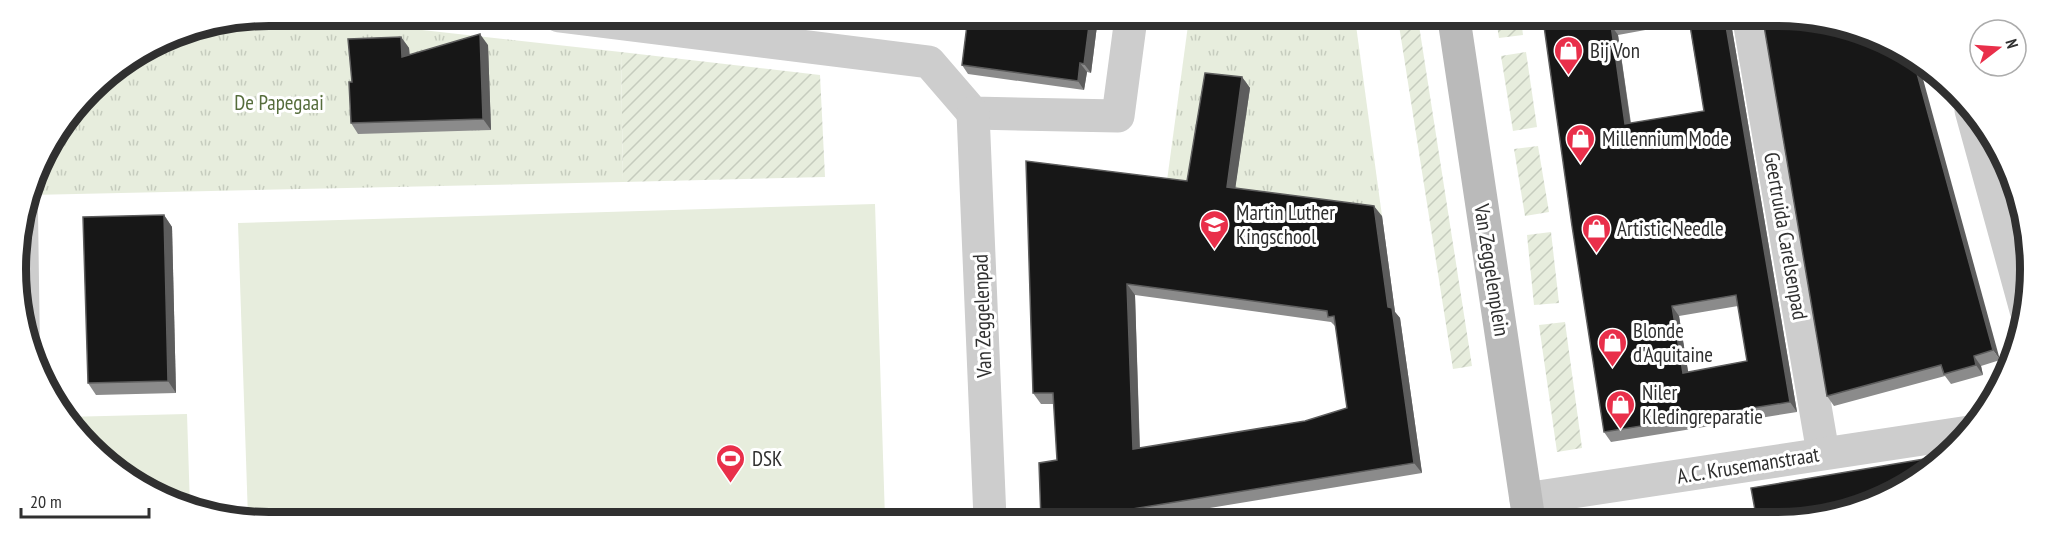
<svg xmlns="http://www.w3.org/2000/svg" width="2046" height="538" font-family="'PT Sans Narrow',sans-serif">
<defs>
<pattern id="grass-tufts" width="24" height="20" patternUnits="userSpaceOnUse" patternTransform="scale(1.5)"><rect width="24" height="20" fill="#e7eddd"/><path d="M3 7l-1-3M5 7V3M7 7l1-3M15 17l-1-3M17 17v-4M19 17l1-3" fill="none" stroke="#c6ccbe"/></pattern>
<pattern id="garden-furrows" width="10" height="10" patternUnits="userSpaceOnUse" patternTransform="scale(1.5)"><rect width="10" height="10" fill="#e7eddd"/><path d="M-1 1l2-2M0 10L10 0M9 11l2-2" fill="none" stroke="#c6ccbe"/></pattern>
</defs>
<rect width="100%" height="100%" fill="#fff"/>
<g fill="url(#grass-tufts)">
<polygon points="269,15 287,15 621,52 623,182 31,195 41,156 101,78 172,34"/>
<polygon points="1189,18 1355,18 1382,216 1166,188"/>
</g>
<g fill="url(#garden-furrows)">
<polygon points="1398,19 1418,19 1472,366 1453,369"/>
<polygon points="1496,19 1521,19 1523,35 1499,38"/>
<polygon points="621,52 820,75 825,177 623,182"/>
<polygon points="1526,52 1537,127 1513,131 1501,56"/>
<polygon points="1538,146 1549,212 1525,216 1514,149"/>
<polygon points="1551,232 1559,303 1534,305 1527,235"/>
<polygon points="1565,322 1582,448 1557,452 1539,325"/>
</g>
<g fill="#e7eddd">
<polygon points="875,204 885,519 248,518 238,223"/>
<polygon points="187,414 190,507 142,489 67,423 64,417"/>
</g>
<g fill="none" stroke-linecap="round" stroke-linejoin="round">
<polyline stroke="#cdcdcd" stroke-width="18" points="26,212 29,212 31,351"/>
<g stroke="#cdcdcd" stroke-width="33">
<polyline points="559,16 929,62 973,113 1118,116 1131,18"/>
<polyline points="1749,20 1823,453"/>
<polyline points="1971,110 2026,310"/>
<polyline points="973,113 990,519"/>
<polyline points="1526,499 1969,432"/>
</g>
<polyline stroke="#bababa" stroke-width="33" points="1454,19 1529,520"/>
</g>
<g fill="#8b8b8b" fill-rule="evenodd">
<polygon points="1098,18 1091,73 1087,72 1084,90 968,74 962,65"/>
<path d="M1543,19l188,1v3l66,389 -186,30 -7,-10zM1689,22l15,89 -73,12 -13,-88zM1738,306l9,55 -59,11 -9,-56z"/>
<polygon points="1763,20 2000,360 1981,366 1983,375 1951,384 1945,376 1834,406 1827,396"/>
<polygon points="401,37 409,48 410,55 488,45 491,130 358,134 351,123"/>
<path d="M1242,77l8,11 -15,100 147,28 13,96 5,6 22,155 -285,47h-96l16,-60 -3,-56h-13l-8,-11 154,-212zM1135,295l196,27 5,5 11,81 -42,13 -165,27z"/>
<polygon points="164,215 172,227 176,393 96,395 88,383"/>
</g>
<g fill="#5d5d5d">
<polygon points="1090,18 1098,18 1091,73 1084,64"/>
<polygon points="1725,20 1731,20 1731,23 1797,412 1790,402"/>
<polygon points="1611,25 1618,35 1632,134 1625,124"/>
<polygon points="480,34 488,45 491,130 483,119"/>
<polygon points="401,37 409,48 410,68 402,57"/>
<polygon points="1912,55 1917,57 2000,360 1993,350"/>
<polygon points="1080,63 1087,72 1084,90 1078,81"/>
<polygon points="1242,77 1250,88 1234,197 1227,187"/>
<polygon points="1374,206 1382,216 1395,312 1400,318 1422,473 1414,463 1388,307"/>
<polygon points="164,215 172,227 176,393 168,381"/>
<polygon points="1127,284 1135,295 1140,460 1133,449"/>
<polygon points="1672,306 1679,316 1690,383 1683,373"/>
<polygon points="1974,356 1981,366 1983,375 1976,365"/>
</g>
<g fill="#171717" stroke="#5d5d5d" stroke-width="1.5" fill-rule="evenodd">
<polygon points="968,17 1090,18 1084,64 1080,63 1078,81 962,65"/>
<path d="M1543,19h99l-31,6 14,99 79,-13 -15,-92 36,1 65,382 -186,30 -32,-206zM1736,295l11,66 -64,12 -11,-67z"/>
<polygon points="1763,20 1826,20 1912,55 1993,350 1974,356 1976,365 1944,374 1941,365 1827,396"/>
<polygon points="480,34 483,119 351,123 349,82 352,82 348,39 401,37 402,57"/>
<path d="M1205,73l37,4 -15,110 147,19 14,101 4,1 22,155 -349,57h-24l-2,-57 18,-3 -4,-67h-20l-7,-232 161,20zM1127,284l200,27 1,6 6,-1 13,92 -42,13 -172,28z"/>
<polygon points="164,215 168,381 88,383 83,217"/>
<polygon points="1948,455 1889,497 1810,521 1757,521 1751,488"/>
<polygon points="1677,519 1678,521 1664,521"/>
</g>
<defs>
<symbol id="shop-pin" viewBox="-11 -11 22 30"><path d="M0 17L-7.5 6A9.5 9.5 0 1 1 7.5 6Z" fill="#e92f4a" stroke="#fff"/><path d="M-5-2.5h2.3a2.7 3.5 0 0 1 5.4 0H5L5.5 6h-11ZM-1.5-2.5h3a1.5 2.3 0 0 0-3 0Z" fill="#fff"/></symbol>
<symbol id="school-pin" viewBox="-11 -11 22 30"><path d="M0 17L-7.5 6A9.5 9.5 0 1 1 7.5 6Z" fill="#e92f4a" stroke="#fff"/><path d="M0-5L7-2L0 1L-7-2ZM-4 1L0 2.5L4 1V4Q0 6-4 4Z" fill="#fff"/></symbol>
<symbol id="stadium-pin" viewBox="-11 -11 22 30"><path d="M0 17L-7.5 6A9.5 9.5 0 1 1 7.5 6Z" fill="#e92f4a" stroke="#fff"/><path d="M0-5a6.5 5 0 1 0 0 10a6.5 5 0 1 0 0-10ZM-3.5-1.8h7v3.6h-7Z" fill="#fff"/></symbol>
</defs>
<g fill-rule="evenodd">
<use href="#shop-pin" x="1552" y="34" width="33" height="45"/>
<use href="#shop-pin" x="1564" y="122" width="33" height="45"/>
<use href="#school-pin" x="1198" y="208" width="33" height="45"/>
<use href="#shop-pin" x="1580" y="212" width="33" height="45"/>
<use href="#shop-pin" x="1596" y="326" width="33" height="45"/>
<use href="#shop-pin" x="1604" y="388" width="33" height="45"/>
<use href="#stadium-pin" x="714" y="442" width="33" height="45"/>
</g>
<g text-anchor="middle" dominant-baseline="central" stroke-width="6" stroke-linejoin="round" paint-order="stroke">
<g font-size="21" fill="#303030" stroke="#fff" text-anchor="start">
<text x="1590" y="50">Bij Von</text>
<text x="1602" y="138">Millennium Mode</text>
<text x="1236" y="212">Martin Luther<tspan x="1236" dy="24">Kingschool</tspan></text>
<text x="1617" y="228">Artistic Needle</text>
<text x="1633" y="330">Blonde<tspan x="1633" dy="24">d'Aquitaine</tspan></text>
<text x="1642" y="392">Niler<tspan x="1642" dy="24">Kledingreparatie</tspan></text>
<text x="752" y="458">DSK</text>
</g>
<g font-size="21" fill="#566d3c" stroke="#fff">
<text x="279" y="102">De Papegaai</text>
</g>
<g font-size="21" fill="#303030" stroke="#fff">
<text transform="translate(1786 236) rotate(80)">Geertruida Carelsenpad</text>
<text transform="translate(1492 270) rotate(81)">Van Zeggelenplein</text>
<text transform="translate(982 316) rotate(-92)">Van Zeggelenpad</text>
<text transform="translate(1748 465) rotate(-9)">A.C. Krusemanstraat</text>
</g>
</g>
<path d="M0 0H2046V538H0ZM269 26H1777A243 243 0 0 1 2020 269V269A243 243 0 0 1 1777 512H269A243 243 0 0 1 26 269V269A243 243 0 0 1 269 26Z" fill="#fff" fill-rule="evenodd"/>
<path fill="none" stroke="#303030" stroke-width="8" d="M269 26H1777A243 243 0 0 1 2020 269V269A243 243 0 0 1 1777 512H269A243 243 0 0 1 26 269V269A243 243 0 0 1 269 26Z"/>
<g transform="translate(1998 48) rotate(73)"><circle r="28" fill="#ffffff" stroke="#acacac" stroke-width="1.5"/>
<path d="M0-4.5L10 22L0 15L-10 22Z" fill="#e92f4a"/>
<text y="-9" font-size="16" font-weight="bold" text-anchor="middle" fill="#303030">N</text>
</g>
<path d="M21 508v9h128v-9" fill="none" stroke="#303030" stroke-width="3"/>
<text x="30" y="508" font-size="18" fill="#303030" stroke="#ffffff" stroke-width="4.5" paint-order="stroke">20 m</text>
</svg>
